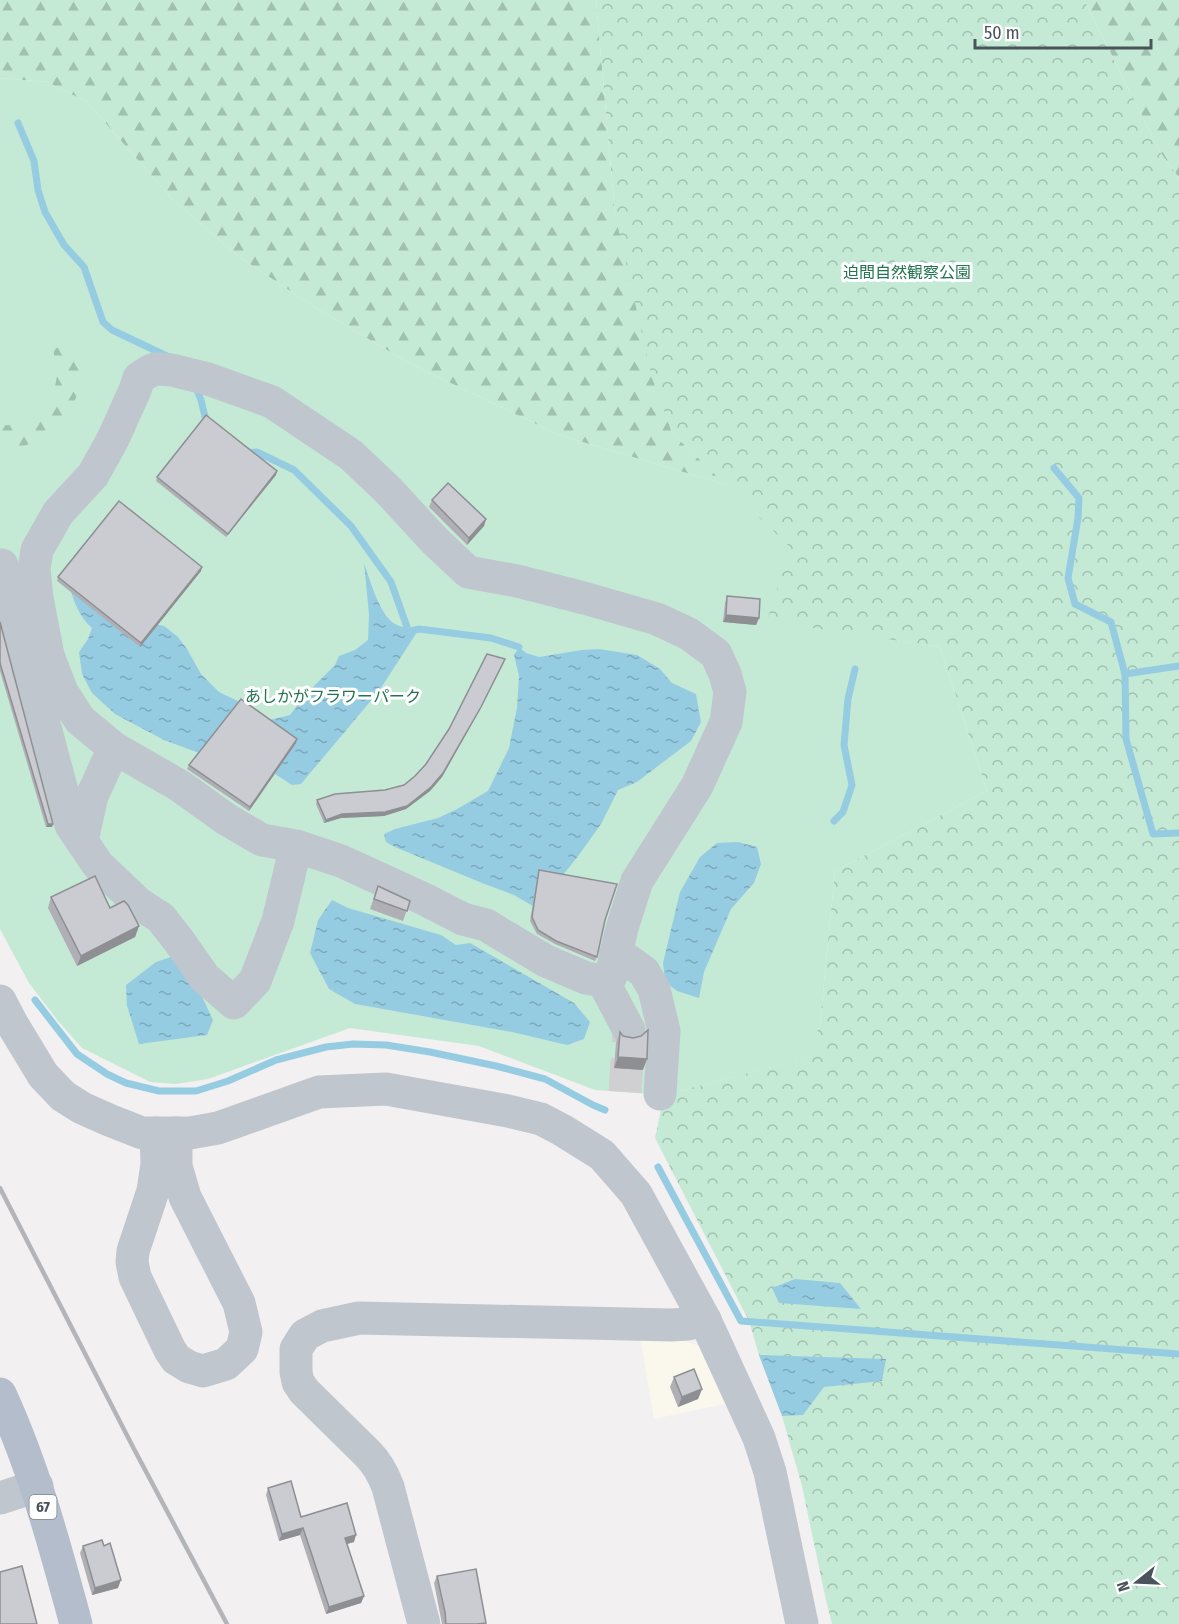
<svg xmlns="http://www.w3.org/2000/svg" width="1179" height="1624" font-family="'Fira Sans Condensed','Noto Sans JP',sans-serif">
<defs>
<pattern id="forest-firs" width="22" height="20" patternUnits="userSpaceOnUse" patternTransform="scale(1.5)"><rect width="22" height="20" fill="#c4ead5"/><path d="M5 1l3.5 6h-7zM16 11l3.5 6h-7z" fill="#a1c0b0"/></pattern>
<pattern id="park-crowns" width="20" height="18" patternUnits="userSpaceOnUse" patternTransform="scale(1.5)"><rect width="20" height="18" fill="#c4ead5"/><path d="M2 6a3 3 0 1 1 6 0M12 15a3 3 0 1 1 6 0" fill="none" stroke="#a1c0b0"/></pattern>
<pattern id="water-ripples" width="26" height="14" patternUnits="userSpaceOnUse" patternTransform="scale(1.5)"><rect width="26" height="14" fill="#96cce2"/><path d="M2 4q2-2 4 0t4 0M15 11q2-2 4 0t4 0" fill="none" stroke="#7ca8ba"/></pattern>
</defs>
<rect width="100%" height="100%" fill="#f2f0f0"/>
<polygon fill="#faf7ec" points="640,1337 682,1340 699,1346 704,1352 729,1403 654,1419"/>
<polygon fill="#c4ead5" points="0,78 47,82 87,102 172,199 238,256 313,306 409,363 559,435 727,485 772,529 927,621 774,621 940,647 987,791 835,871 820,1023 811,1057 664,1095 595,1090 479,1046 350,1028 208,1079 176,1084 150,1082 82,1048 58,1021 29,983 0,929"/>
<g fill="url(#forest-firs)">
<polygon points="0,0 596,0 615,214 672,433 727,485 559,435 409,363 313,306 238,256 172,199 87,102 47,82 0,78"/>
<polygon points="1084,0 1179,0 1179,178 1160,152"/>
<path d="M64,346l14,2c3,13 5,29 1,41 -10,34 -42,63 -79,59v-23c27,2 51,-16 56,-43 2,-11 -1,-23 -3,-33z"/>
</g>
<polygon fill="url(#park-crowns)" points="596,0 1084,0 1160,152 1179,178 1179,1624 832,1624 825,1596 802,1486 782,1416 759,1355 749,1321 655,1138 664,1095 810,1057 820,1023 835,871 987,791 940,647 767,621 790,547 672,433 652,378 615,214"/>
<g fill="url(#water-ripples)">
<path d="M364,563c6,16 15,52 31,61 6,4 17,4 24,5l-40,62 -78,93 -9,1 -17,-11 13,-20 -89,-1 -35,-13 -49,-26 -23,-21 -10,-19 -3,-22 9,-13 4,-11c-17,-15 -22,-39 -27,-60l10,9 74,46 15,3 14,11 9,12 14,25 18,18 21,10 26,19 24,-6 17,-22 28,-28 4,-9 16,-6 13,-10 1,-26z"/>
<polygon points="519,647 526,653 539,657 582,650 599,649 637,655 660,669 672,683 696,694 701,722 691,741 637,782 618,790 601,824 579,855 547,895 543,912 514,895 482,883 395,847 386,842 384,834 395,829 438,818 457,809 488,791 509,748 517,708 519,676 514,655"/>
<polygon points="738,842 757,847 761,864 754,883 731,909 704,972 699,998 677,991 665,982 663,963 680,892 700,857 717,843"/>
<polygon points="332,900 348,908 441,935 456,945 470,943 574,1003 590,1022 584,1039 567,1045 512,1032 355,1004 329,989 310,953 318,920"/>
<polygon points="171,957 198,988 213,1020 207,1035 139,1044 127,1006 126,985 156,962"/>
<polygon points="795,1279 840,1283 861,1309 779,1303 772,1288"/>
<polygon points="759,1355 886,1359 882,1381 824,1387 803,1415 782,1416"/>
</g>
<g fill="none" stroke-linecap="round" stroke-linejoin="round">
<g stroke="#96cce2" stroke-width="7">
<polyline points="18,123 34,161 38,190 45,212 64,245 84,267 103,322 112,330 169,357"/>
<polyline points="196,387 201,400 207,425"/>
<polyline points="246,453 257,452 294,470 351,526 391,582 407,627"/>
<polyline points="1054,468 1079,498 1078,518 1068,578 1075,604 1111,622 1125,674 1126,739 1153,834 1179,833"/>
<polyline points="411,631 419,629 491,638 519,647"/>
<polyline points="1125,674 1179,666"/>
<polyline points="834,821 843,812 852,785 844,745 848,699 855,669"/>
<polyline points="35,1000 77,1054 107,1074 126,1083 159,1091 196,1091 228,1081 276,1060 326,1047 353,1044 386,1045 430,1052 496,1066 545,1079 593,1105 605,1110"/>
<polyline points="658,1167 741,1321 1179,1354"/>
</g>
<polyline stroke="#d0d0d2" stroke-width="33" stroke-dasharray="33 16" stroke-linecap="butt" points="625,1092 629,1030"/>
<g stroke="#c0c6cd" stroke-width="33">
<polygon points="155,369 172,370 208,379 272,402 351,455 388,490 435,541 468,572 517,581 584,598 657,619 689,634 716,654 725,674 730,692 726,722 697,786 637,881 622,928 611,976 603,981 586,978 546,961 486,925 463,919 424,899 341,861 296,846 262,840 226,819 180,786 114,748 80,720 62,692 48,655 37,598 34,569 37,550 58,513 93,475 113,439 135,390 139,378 148,372"/>
<polyline points="2,565 71,825 98,865 138,903 161,918 179,941 205,978 234,1003 255,981 278,921 296,846"/>
<polyline points="82,840 92,796 114,748"/>
<polyline points="616,952 644,972 654,989 664,1031 660,1094"/>
<polyline points="603,981 629,1030"/>
<polyline points="0,1001 11,1022 43,1075 63,1096 82,1108 109,1120 142,1133 190,1133 218,1128 319,1092 386,1089 508,1111 541,1119 562,1130 602,1155 636,1194 705,1320 759,1438 770,1472 802,1624"/>
<polyline points="156,1133 157,1164 153,1191 133,1251 132,1262 135,1277 170,1350 176,1359 189,1367 203,1371 226,1364 242,1349 246,1332 239,1303 185,1197 176,1166 176,1133"/>
<polyline points="0,1498 37,1486"/>
<path d="M424,1624l-36,-137c-5,-13 -10,-23 -20,-33l-64,-63 -6,-9 -2,-10v-23l9,-14 17,-9 37,-8 312,7 17,-1 17,-4"/>
</g>
<path stroke="#b3bdcb" stroke-width="33" d="M0,1394c34,74 55,152 76,230"/>
<polyline stroke="#b3b5b9" stroke-width="4.5" points="0,1188 134,1449 227,1624"/>
</g>
<g fill="#afafb5">
<polygon points="276,475 226,537 156,481 157,477"/>
<polygon points="432,500 486,519 484,526 467,545 429,507"/>
<polygon points="201,571 140,647 57,581 58,577"/>
<polygon points="727,596 759,618 756,625 723,622 725,603"/>
<polygon points="0,622 53,824 52,827 46,827 0,671"/>
<polygon points="504,662 479,711 442,777 430,791 406,809 384,816 341,818 324,823 316,804 317,800 385,790 404,785 415,776 426,764"/>
<polygon points="297,739 296,743 249,811 187,769 189,765"/>
<polygon points="539,870 597,957 595,961 555,944 537,934 530,921"/>
<polygon points="378,886 410,901 403,921 370,909"/>
<polygon points="51,897 110,908 139,926 135,937 77,966 48,908"/>
<polygon points="620,1032 643,1070 614,1068 616,1043"/>
<polygon points="674,1377 702,1389 698,1399 678,1407 670,1387"/>
<polygon points="268,1488 301,1517 354,1542 347,1544 364,1596 361,1603 326,1614 300,1535 279,1541 266,1495"/>
<polygon points="83,1546 118,1588 92,1595 80,1553"/>
<polygon points="437,1576 485,1624 442,1624 434,1583"/>
</g>
<g fill="#8e8f93">
<polygon points="277,471 276,475 226,537 228,534"/>
<polygon points="486,519 484,526 467,545 469,538"/>
<polygon points="202,567 201,571 140,647 141,643"/>
<polygon points="726,615 759,618 756,625 723,622"/>
<polygon points="504,662 479,711 442,777 430,791 406,809 384,816 341,818 324,823 326,820 342,814 407,806"/>
<polygon points="297,739 296,743 249,811 250,807"/>
<polygon points="48,824 53,824 52,827 46,827"/>
<polygon points="139,926 135,937 77,966 81,956"/>
<polygon points="618,1057 647,1059 643,1070 614,1068"/>
<polygon points="702,1389 698,1399 678,1407 682,1397"/>
<polygon points="303,1528 300,1535 279,1541 282,1534"/>
<polygon points="356,1535 354,1542 343,1545 345,1538"/>
<polygon points="121,1580 118,1588 92,1595 95,1588"/>
<polygon points="364,1596 361,1603 326,1614 329,1607"/>
</g>
<g fill="#cbccd2" stroke="#8e8f93" stroke-width="1.5">
<polygon points="206,415 277,471 228,534 157,477"/>
<polygon points="448,483 486,519 469,538 432,500"/>
<polygon points="119,501 202,567 141,643 58,577"/>
<polygon points="727,596 760,599 759,618 726,615"/>
<polygon points="0,622 53,824 48,824 0,663"/>
<polygon points="487,654 505,659 481,707 443,773 431,787 407,806 385,812 342,814 326,820 317,800 335,794 385,790 404,785 415,776 426,764 449,729"/>
<polygon points="241,699 297,739 250,807 189,765"/>
<polygon points="539,870 617,884 605,920 597,957 556,941 538,930 532,917"/>
<polygon points="95,876 110,908 124,901 128,905 139,926 81,956 51,897"/>
<polygon points="378,886 410,901 407,911 374,899"/>
<polygon points="648,1030 647,1059 618,1057 620,1032 623,1036 633,1038 641,1036"/>
<polygon points="694,1369 702,1389 682,1397 674,1377"/>
<polygon points="291,1481 301,1517 347,1503 356,1535 345,1538 364,1596 329,1607 303,1528 282,1534 268,1488"/>
<polygon points="102,1540 104,1546 110,1543 121,1580 95,1588 83,1546"/>
<polygon points="22,1566 37,1624 0,1624 0,1572"/>
<polygon points="476,1569 486,1623 477,1624 446,1624 445,1612 437,1576"/>
</g>
<g text-anchor="middle" dominant-baseline="central" stroke-width="6" stroke-linejoin="round" paint-order="stroke">
<rect fill="#fff" stroke="#80868c" stroke-width="1.5" x="29.5" y="1495" width="27" height="24" rx="4.5"/>
<g font-size="15" font-weight="bold" fill="#4a525b">
<text x="43" y="1507">67</text>
</g>
<g font-size="16" fill="#237451" stroke="#fff">
<text x="907" y="272">迫間自然観察公園</text>
<text x="333" y="696">あしかがフラワーパーク</text>
</g>
</g>
<g transform="translate(1137 1582) rotate(252)" stroke="#ffffff" stroke-width="4.5" paint-order="stroke">
<path d="M0-4.5L10 22L0 15L-10 22Z" fill="#4a525b"/>
<text y="-9" font-size="16" font-weight="bold" text-anchor="middle" fill="#4a525b">N</text>
</g>
<path d="M975 39v9h176v-9" fill="none" stroke="#4a525b" stroke-width="3"/>
<text x="984" y="39" font-size="18" fill="#4a525b" stroke="#ffffff" stroke-width="4.5" paint-order="stroke">50 m</text>
</svg>
